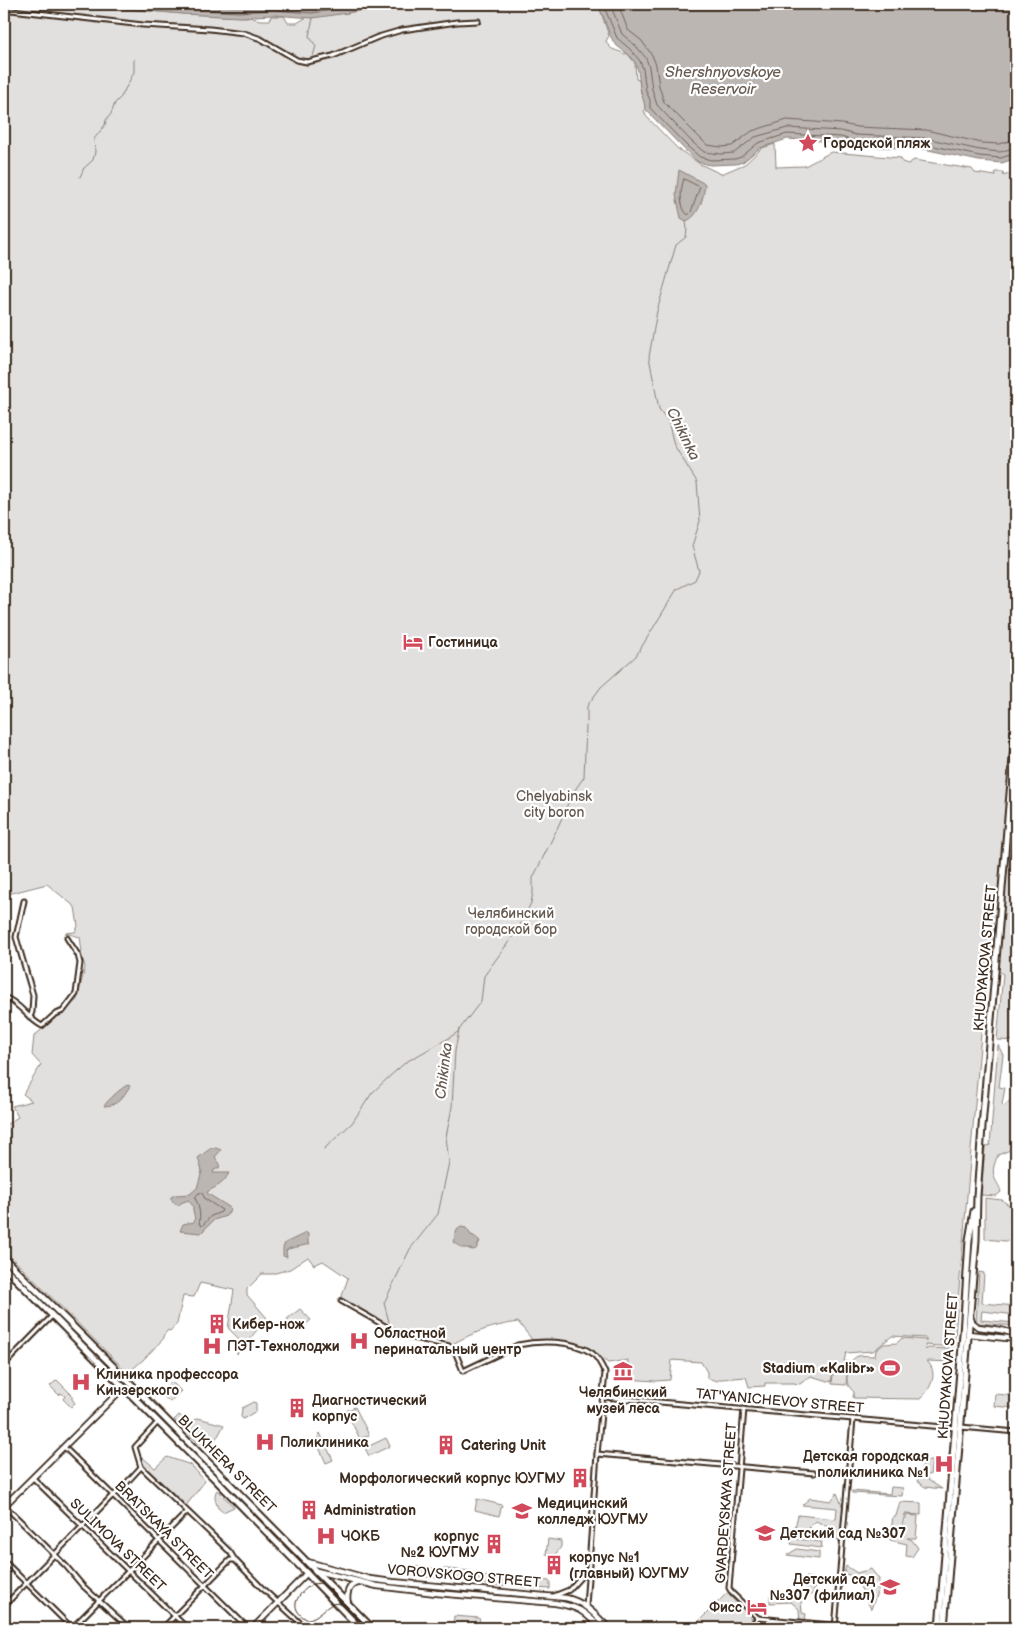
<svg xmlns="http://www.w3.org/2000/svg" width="1020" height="1632" font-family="'Balsamiq Sans',sans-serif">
<rect width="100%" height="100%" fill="#fff"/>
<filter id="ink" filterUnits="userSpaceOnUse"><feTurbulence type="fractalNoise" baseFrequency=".02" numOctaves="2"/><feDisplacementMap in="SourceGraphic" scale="10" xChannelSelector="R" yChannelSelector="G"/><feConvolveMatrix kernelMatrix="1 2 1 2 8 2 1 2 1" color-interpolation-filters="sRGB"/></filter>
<g filter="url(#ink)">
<g fill="#e2e0de" stroke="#8e857e">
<path d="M4,4h68l111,10 66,3 11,3h10l1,-4h13l4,7h9l10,-6 40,-4 44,-9h38l-5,4 68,1 1,-3 11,1v-3h92l4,5 9,27 -3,5c5,11 10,8 19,13l2,-1 8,10 1,16 3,1 2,13 4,9v7l-1,1 2,6 31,32 23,16 21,10 24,-10 17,-16 13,-4 1,23 29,-1 26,-14 70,6 1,4 6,2 6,-4 58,9 3,4 21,3 -1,-4h8l1,4 12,-6v871l-19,-1 6,-66 -16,-9 -33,382 -29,-2 1,5 2,-2 25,1 1,11 -2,2 -25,-1c12,12 4,28 -7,38l-67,-1 1,-6c-2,-2 -4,-4 -6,-7 -3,-8 0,-26 10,-29 5,-1 12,0 17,0l1,-6 8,-6 13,-1 5,-5 23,2 1,2v-4l-34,-2 -19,15 -27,2 -2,8 4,1 -2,23 -14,-1 2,-19 -3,17 -20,-6 -11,8 -7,-1h-28v3l-16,1 -3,-10 -25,2 -4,2 -10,-3v-6l-6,-10 -29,-2 -2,20 -14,1 -30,-2 2,-19 -20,3c-11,-8 -32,-20 -46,-21 -9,-1 -19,0 -28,0l-16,-20c-26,4 -45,10 -67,23l-50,-12 -60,-34 7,-21 -25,-17 -9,4 -6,-8 -18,12 -18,5h-10l-15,15v6l20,23 -30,36 1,-16 -10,-10 6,-38 -34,-7 -6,14 -11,-1 -6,28 -7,7 -2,-1 -5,6 1,2 -21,22 -15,13 -124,-123v-124l14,-9 -6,-11 20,-5 -9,-7 18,-29 -9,-10 2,-19 43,-36 8,-33 -4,-14 1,-1 -2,-15 -15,-4 10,-1 3,-6 -3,-19 -28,-23 -43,11z"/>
<path d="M998,1045l5,10 -4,32 6,1 -3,16 2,2 9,-8 3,1v9l-3,2 -1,12 2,8h2v20h-6l-12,5c-3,7 -6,14 -4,21 2,7 5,8 7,16l-5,4 -15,-1 4,-48 5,-2z"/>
<polygon points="985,1198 1002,1200 1010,1206 1009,1221 1016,1225 1016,1242 985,1239"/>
<polygon points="979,1272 984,1273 982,1303 1016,1306 1016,1315 982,1311 981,1320 1016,1323 1016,1326 976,1323"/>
<polygon points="300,1309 311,1320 297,1332 287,1319"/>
<polygon points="57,1380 72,1395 72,1399 75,1403 71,1407 63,1399 65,1396 61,1393 59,1395 50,1386"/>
<polygon points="169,1383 174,1384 181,1391 170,1402 160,1393"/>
<polygon points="995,1394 1016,1396 1016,1408 994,1406"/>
<polygon points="253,1402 256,1403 256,1411 243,1419 241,1417 242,1408"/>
<polygon points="355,1407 369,1435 360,1439 346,1411"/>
<polygon points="179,1415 189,1423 198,1418 224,1425 218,1436 205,1450 174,1420"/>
<polygon points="320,1433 333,1460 326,1463 316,1441"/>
<polygon points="386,1438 390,1446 369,1456 365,1448"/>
<polygon points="141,1456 155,1468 167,1457 191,1465 205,1481 185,1507 181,1500 141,1464"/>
<polygon points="929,1461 932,1461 930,1475 926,1475 928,1480 942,1489 925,1487 917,1481 921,1474 922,1466"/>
<polygon points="891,1487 903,1488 902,1496 852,1493 852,1491 890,1494"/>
<path d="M217,1490l17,17 -11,5 -5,-4c-2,-5 -5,-13 -1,-18z"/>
<polygon points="837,1493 843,1508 840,1543 828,1527 816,1521 808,1529 799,1529 797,1539 822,1542 821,1548 791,1544 798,1515 836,1519 837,1508 802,1505 810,1498 831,1501"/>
<polygon points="477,1499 502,1505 499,1516 475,1510"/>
<polygon points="900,1502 921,1503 921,1515 905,1514 900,1535 904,1536 906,1515 918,1516 916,1538 907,1538 912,1540 918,1548 912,1557 906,1556 907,1544 890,1540 893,1516 896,1516"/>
<polygon points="548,1539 561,1541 561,1547 554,1556 546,1554"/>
<polygon points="797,1549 819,1552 819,1559 787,1555"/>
<polygon points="405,1566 472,1571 472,1581 406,1575 404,1573"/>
<polygon points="846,1566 857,1573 871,1569 879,1579 878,1590 871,1609 855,1576 844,1574"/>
<polygon points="478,1576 505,1578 504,1586 480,1583"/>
<polygon points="806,1577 811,1578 815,1587 813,1594 801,1600 802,1613 806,1614 804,1628 764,1625 758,1622 768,1620 800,1624 799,1609 791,1602 770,1603 770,1595 788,1597 791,1593 806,1592"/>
<polygon points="523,1579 550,1581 550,1589 522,1587"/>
<polygon points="727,1593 754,1621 746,1628 692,1628"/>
<polygon points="454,1616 479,1618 482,1628 456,1628 453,1624"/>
</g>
<g fill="#bcb6b3" stroke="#887e77">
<polygon points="72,4 391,4 347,13 313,18 273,15 240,17 183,14"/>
<path d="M596,4h420v154l-14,5 -23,-2 -55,-12 -70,-3 -14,-4 -53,-3 -27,9 -17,14 -7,2 -26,1 -12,-3 -14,-13 -39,-40c0,-7 -3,-11 -4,-18 -3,-12 -1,-24 -9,-33 -6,-7 -17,-11 -20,-19 -6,-11 -8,-26 -16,-35z"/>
<path d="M679,170l26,14c-1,12 -6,33 -19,37l-5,-3 -5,-23z"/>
<path d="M128,1085l2,1c-7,11 -12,20 -26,20 3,-5 19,-20 24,-21z"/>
<path d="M211,1148h5l5,2 -6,7 5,7 -1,4 -5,2 -1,3h16c-7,13 -11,12 -22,19l1,2 21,13 1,3 -4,6 -12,4 -13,13 -21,-2 3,-7 11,-2c2,-6 -2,-10 -1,-16l-5,-6 -7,3 -3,3 -7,-6v-3l4,-2 15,-1 7,-6 5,-17 -4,-13z"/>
<polygon points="461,1227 466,1228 471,1235 474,1236 480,1241 476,1249 472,1250 467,1248 462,1248 453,1242 457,1230"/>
<polygon points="305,1232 308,1234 308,1243 310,1244 288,1249 286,1251 287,1257 283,1256 283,1248 285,1243 304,1234"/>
</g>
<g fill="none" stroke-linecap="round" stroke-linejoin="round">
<g stroke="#6f625a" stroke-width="1">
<polyline points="132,4 184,9 239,12 273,10 312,13 346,8 368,4"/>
<polyline points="199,4 239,6 274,4 312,6 328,4"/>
<polyline points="603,4 617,38 630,49 640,61 643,69 646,91 650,100 650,108 687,146 700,157 711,160 735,159 741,157 758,143 787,134 841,137 855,141 925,144 979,156 1001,158 1016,153"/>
<polyline points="610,4 622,34 635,45 646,58 649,67 652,89 657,105 691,141 704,152 721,154 734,153 755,137 787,128 841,131 856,135 925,138 980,150 1000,152 1016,147"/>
<polyline points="618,4 628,30 641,40 652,55 656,65 659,86 664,102 707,145 721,147 732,146 752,131 787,120 842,124 857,127 926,130 982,143 999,144 1016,139"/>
<path d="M684,179l16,8 -9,25 -3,3c-9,-7 -8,-26 -4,-36z"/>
<path d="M199,1193h3l3,6 17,11 -1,2 -10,4 -9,10 -3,-2c2,-9 0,-19 -4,-26z"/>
</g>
<g stroke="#887e77" stroke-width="1">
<polyline points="313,56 316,46 309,36 313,18"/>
<polyline points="80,177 84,168 93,160 95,152 94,139 105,125 106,120 111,114 115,103 121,97 131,78 134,72 134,59"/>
<polyline points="587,722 587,706 601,687 636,656 677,589 695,580 699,571 692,546 700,521 697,482 674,445 668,421 659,409 649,357 657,311 676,245 686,237 687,229 686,221"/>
<polyline points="557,829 572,794 584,777 586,726"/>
<polyline points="324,1149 352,1123 372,1093 390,1076 406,1062 449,1038 459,1031"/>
<polyline points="389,1322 384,1303 410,1249 438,1214 449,1162 446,1137 452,1107 455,1051 459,1030 481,1001 484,976 518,929 531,903 533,892 533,878 556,831"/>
</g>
<defs>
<g id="street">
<polyline points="4,11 11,10 143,25 210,29 244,33 261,39 297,60 307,62 333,56 378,37 402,30 457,22 478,21"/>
<polyline points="24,901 16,937 33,995 32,1012 30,1017"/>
<path d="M4,997c16,6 23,21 38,29l12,-11 9,-4 13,-17 4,-31 -2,-8 -11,-17"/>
<path d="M341,1301l60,34 48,11 5,3 9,22 55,-26c22,-5 54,-5 74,8 6,5 10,13 13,20l-8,81 -11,152"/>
<polyline points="4,1365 52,1316"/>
<polyline points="603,1397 955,1428"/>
<polyline points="744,1409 729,1588 732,1593 758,1618"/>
<polyline points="158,1422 135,1447 141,1467 230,1552 235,1560 262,1588 306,1628"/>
<polyline points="961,1427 1016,1432"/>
<polyline points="64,1447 248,1628"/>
<polyline points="597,1454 814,1473"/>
<polyline points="33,1478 187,1628"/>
<polyline points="5,1506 66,1566 82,1585 129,1628"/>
<polyline points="4,1561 72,1628 187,1512"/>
<polyline points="219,1571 230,1560 235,1560"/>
<polyline points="554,1596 569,1590 587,1570"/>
<polyline points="4,1606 111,1497 119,1491 141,1467"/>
<polyline points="4,1619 13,1628"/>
<polyline points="163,1628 217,1573"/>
<polyline points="748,1628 758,1618 861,1628"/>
<polyline points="835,1628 853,1419"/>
</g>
<g id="secondary">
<polyline points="970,1316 972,1322 978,1327 1001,1330 1016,1334"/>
<polyline points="968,1334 1016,1339"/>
<polyline points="4,1506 124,1387"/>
<path d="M308,1562l62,17 23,3 173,16c19,4 29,17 43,30"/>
<path d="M317,1571l60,15 59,7 119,10c25,4 28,8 46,25"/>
<path d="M348,1604c-2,-10 0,-20 11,-21"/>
<polyline points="253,1628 307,1573"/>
</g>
<g id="primary">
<polyline points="4,1258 129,1382 372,1628"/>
<polyline points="4,1267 216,1480 360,1628"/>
<polyline points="939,1628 963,1334 969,1240 974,1211"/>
<polyline points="944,1628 976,1240 977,1196 982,1127 1016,722"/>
</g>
</defs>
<use href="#street" stroke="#3b2a1e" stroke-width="7"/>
<use href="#secondary" stroke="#3b2a1e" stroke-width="8"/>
<use href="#primary" stroke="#3b2a1e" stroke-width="9"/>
<use href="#street" stroke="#fff" stroke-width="3"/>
<use href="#secondary" stroke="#fff" stroke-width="4.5"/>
<use href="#primary" stroke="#fff" stroke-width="5"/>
<path stroke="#3b2a1e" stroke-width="1" d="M366,1628c-7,-6 -18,-21 -26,-24 -11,-5 -21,16 -34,15 -19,-12 -8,-25 6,-35l10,-1 8,6 39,39"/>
</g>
</g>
<defs>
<symbol id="sight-bare" viewBox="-9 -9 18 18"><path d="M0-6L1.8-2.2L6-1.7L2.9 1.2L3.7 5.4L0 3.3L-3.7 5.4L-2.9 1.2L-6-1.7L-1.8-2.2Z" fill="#d1495b" stroke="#fff" stroke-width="2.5" paint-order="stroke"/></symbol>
<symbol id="hotel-bare" viewBox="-9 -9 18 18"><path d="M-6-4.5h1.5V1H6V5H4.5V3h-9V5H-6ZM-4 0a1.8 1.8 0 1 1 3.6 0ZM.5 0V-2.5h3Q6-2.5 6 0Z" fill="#d1495b" stroke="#fff" stroke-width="2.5" paint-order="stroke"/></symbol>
<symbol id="building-bare" viewBox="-9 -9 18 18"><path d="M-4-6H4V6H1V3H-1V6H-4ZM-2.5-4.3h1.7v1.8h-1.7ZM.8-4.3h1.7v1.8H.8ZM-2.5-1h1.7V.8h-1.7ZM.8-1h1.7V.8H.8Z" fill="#d1495b" stroke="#fff" stroke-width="2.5" paint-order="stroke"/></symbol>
<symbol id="hospital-bare" viewBox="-9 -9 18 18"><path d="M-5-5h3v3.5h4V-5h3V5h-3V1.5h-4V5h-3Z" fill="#d1495b" stroke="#fff" stroke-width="2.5" paint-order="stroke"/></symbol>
<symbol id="stadium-bare" viewBox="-9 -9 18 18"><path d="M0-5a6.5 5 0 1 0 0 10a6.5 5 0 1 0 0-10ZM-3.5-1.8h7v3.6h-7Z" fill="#d1495b" stroke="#fff" stroke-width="2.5" paint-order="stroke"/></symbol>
<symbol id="museum-bare" viewBox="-9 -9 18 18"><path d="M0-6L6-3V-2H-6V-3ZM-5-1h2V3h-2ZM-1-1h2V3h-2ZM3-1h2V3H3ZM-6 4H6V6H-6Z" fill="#d1495b" stroke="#fff" stroke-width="2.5" paint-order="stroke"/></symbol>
<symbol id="university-bare" viewBox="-9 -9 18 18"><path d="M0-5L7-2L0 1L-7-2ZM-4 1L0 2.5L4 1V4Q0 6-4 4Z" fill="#d1495b" stroke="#fff" stroke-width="2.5" paint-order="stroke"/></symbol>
<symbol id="school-bare" viewBox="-9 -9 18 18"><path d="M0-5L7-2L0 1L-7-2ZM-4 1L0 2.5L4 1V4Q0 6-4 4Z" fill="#d1495b" stroke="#fff" stroke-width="2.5" paint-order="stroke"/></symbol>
</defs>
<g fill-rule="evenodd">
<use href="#sight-bare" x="794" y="129" width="28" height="28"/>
<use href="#hotel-bare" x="399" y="628" width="28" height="28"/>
<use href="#building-bare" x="203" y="1310" width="28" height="28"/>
<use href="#hospital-bare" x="345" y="1327" width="28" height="28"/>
<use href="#hospital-bare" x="198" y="1332" width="28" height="28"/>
<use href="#stadium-bare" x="876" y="1354" width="28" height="28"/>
<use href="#museum-bare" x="609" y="1357" width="28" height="28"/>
<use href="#hospital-bare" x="67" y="1368" width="28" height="28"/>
<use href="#building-bare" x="283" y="1394" width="28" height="28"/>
<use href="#hospital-bare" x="251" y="1428" width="28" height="28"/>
<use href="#building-bare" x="432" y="1431" width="28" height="28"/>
<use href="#hospital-bare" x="930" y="1450" width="28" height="28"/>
<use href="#building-bare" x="566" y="1464" width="28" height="28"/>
<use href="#building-bare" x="295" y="1496" width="28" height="28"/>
<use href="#university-bare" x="508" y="1497" width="28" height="28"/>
<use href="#school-bare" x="751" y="1519" width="28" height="28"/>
<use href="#hospital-bare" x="312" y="1522" width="28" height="28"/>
<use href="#building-bare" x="480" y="1530" width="28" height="28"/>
<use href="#building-bare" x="540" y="1551" width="28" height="28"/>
<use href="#school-bare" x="876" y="1573" width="28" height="28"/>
<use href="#hotel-bare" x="743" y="1593" width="28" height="28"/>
</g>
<g text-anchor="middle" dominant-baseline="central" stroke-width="4.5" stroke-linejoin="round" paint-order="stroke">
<g font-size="14" font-weight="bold" fill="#3b2a1e" stroke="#fff" text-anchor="start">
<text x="823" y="143">Городской пляж</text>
<text x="428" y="642">Гостиница</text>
<text x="232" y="1324">Кибер-нож</text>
<text x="374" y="1333">Областной<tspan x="374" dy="16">перинатальный центр</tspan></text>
<text x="227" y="1346">ПЭТ-Технолоджи</text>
<text x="875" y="1368" text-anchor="end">Stadium «Kalibr»</text>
<text x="96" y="1374">Клиника профессора<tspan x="96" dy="16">Кинзерского</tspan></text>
<text x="623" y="1392" text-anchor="middle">Челябинский<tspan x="623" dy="16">музей леса</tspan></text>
<text x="312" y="1400">Диагностический<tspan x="312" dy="16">корпус</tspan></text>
<text x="280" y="1442">Поликлиника</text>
<text x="461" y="1445">Catering Unit</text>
<text x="929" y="1456" text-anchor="end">Детская городская<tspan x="929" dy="16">поликлиника №1</tspan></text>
<text x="565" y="1478" text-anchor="end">Морфологический корпус ЮУГМУ</text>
<text x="537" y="1503">Медицинский<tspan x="537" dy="16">колледж ЮУГМУ</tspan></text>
<text x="324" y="1510">Administration</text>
<text x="780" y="1533">Детский сад №307</text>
<text x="341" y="1536">ЧОКБ</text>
<text x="479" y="1536" text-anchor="end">корпус<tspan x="479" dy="16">№2 ЮУГМУ</tspan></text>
<text x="569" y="1557">корпус №1<tspan x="569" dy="16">(главный) ЮУГМУ</tspan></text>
<text x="875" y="1579" text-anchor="end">Детский сад<tspan x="875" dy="16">№307 (филиал)</tspan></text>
<text x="742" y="1607" text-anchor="end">Фисс</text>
</g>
<g font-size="14" fill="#65584e" stroke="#fff">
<text x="554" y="796">Chelyabinsk<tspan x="554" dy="16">city boron</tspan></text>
<text x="511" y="913">Челябинский<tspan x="511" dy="16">городской бор</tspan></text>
</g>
<g font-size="14" fill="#3b2a1e" stroke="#fff">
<text transform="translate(985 958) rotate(-85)">KHUDYAKOVA STREET</text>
<text transform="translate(948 1366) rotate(-86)">KHUDYAKOVA STREET</text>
<text transform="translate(780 1401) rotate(5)">TAT'YANICHEVOY STREET</text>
<text transform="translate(227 1464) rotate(45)">BLUKHERA STREET</text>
<text transform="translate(726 1503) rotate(-86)">GVARDEYSKAYA STREET</text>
<text transform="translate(164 1530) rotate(45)">BRATSKAYA STREET</text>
<text transform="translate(118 1545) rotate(44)">SULIMOVA STREET</text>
<text transform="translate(464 1576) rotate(5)">VOROVSKOGO STREET</text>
</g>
<g font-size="15" font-style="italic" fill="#685b52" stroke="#fff">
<text x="723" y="72">Shershnyovskoye<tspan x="723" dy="17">Reservoir</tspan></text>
<text transform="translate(683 434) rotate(64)">Chikinka</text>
<text transform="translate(444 1071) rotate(-83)">Chikinka</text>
</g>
</g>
<rect width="1020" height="1632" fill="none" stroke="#fff" stroke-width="20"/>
<rect x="10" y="10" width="1000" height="1612" fill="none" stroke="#3b2a1e" stroke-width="2" filter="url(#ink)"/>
</svg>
